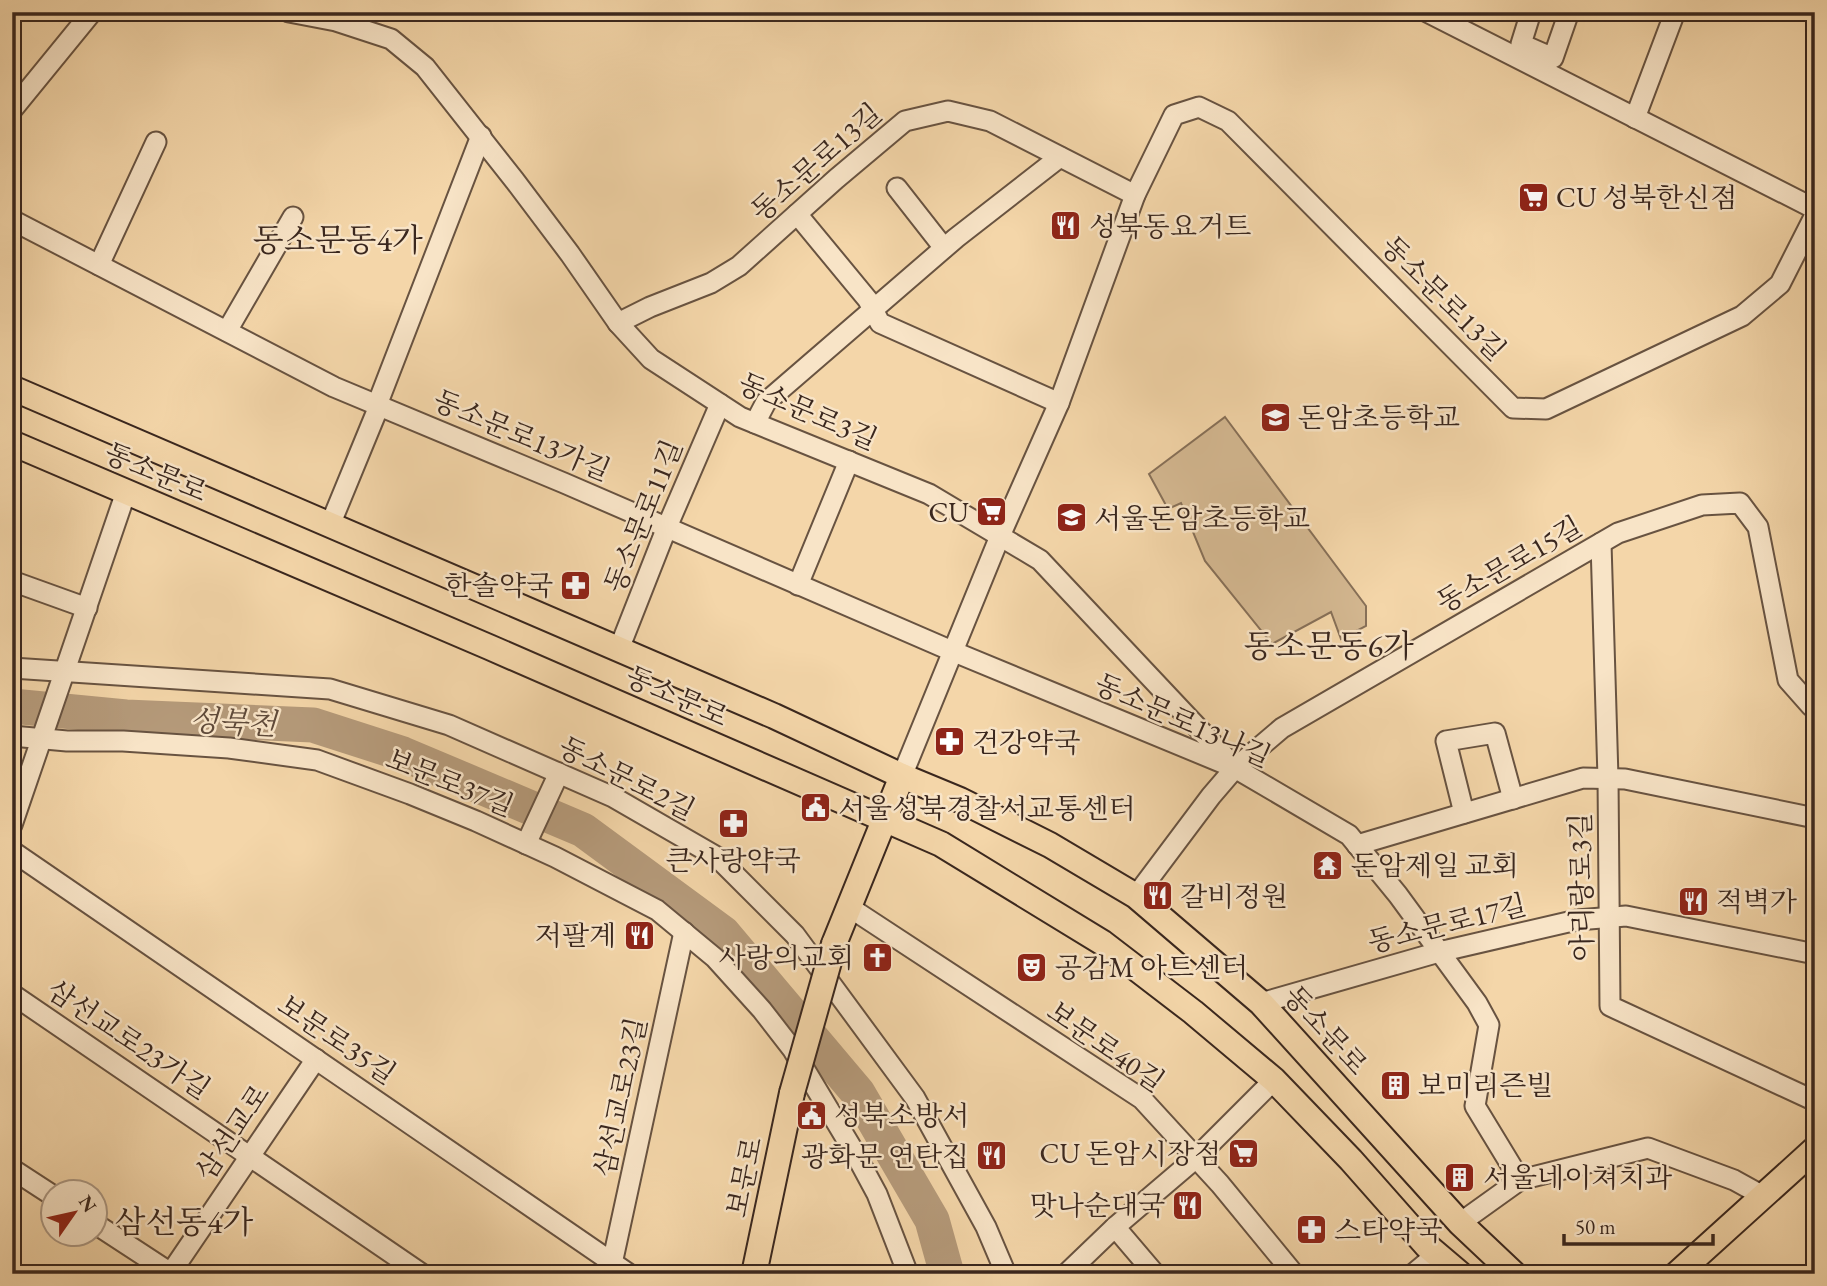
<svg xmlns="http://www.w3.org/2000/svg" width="1827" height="1286" font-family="'EB Garamond','Noto Serif KR',serif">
<rect width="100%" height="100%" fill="#f4d6a9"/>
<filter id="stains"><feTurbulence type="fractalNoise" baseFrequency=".00286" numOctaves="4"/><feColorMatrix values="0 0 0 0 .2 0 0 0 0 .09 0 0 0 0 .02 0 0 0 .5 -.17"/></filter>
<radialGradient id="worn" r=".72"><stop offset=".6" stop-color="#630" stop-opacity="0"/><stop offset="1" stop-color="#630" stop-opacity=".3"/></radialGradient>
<polygon fill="#d4b891" stroke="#877058" stroke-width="2" points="1225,417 1366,606 1366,626 1341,639 1331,612 1272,644 1205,561 1181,503 1168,509 1149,474"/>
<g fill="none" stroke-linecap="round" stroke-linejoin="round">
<polyline stroke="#b59a7a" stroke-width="35" points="12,706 126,717 313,725 403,754 583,830 723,933 858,1093 932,1220 947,1274"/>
<defs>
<g id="minor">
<polyline points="289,12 336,21 391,39 425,67 515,181 570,254 618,323 651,359 740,417 929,494 1040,560 1230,762"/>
<polyline points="1427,12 1815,209"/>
<polyline points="1531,12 1521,44 1553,58 1569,12"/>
<polyline points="12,110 92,12"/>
<polyline points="1635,118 1675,12"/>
<polyline points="897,188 944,248"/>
<polyline points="797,214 868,300 880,323 1059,403"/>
<polyline points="12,220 334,387 564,483 952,651 1235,768 1349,835 1398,895 1477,1003 1489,1025 1475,1106 1520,1180 1460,1223"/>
<polyline points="99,265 156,142"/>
<polyline points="618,323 650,307 711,283 739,266 836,179 905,121 948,111 990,121 1135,195"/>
<polyline points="227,331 293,217"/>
<polyline points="755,423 766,402 956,238 1060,157"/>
<polyline points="330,525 379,406 377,405 481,136"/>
<polyline points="1601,543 1608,778 1610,1006 1815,1101"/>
<polyline points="12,581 87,608"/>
<polyline points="798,585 849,461"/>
<polyline points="619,649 667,527 720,404"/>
<polyline points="12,668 330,689 449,725 613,797 717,857 795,935 915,1098 986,1227 1006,1274"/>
<polyline points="12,736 67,741 123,741 229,748 317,760 410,794 476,821 555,857 657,910 715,958 762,1010 793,1050 856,1155 877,1194 908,1274"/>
<polyline points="902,776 1000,536 1059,403 1135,195 1174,115 1199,107 1228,121 1513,408 1546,409 1742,316 1780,284 1815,215"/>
<polyline points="1464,813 1446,741 1495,733 1513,799"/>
<polyline points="12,825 126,492"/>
<polyline points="526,844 559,773"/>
<polyline points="1357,845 1583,778 1625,779 1815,818"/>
<polyline points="12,851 629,1274"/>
<polyline points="1136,896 1211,796 1235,768 1282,728 1618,533 1702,505 1740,503 1758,527 1788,680 1811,706 1815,706"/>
<polyline points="849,907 1142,1099 1220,1184 1294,1274"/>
<polyline points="12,994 422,1274"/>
<polyline points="1261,1003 1439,952 1577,920 1626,916 1815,954"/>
<polyline points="12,1169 52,1195"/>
<polyline points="1520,1180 1648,1148 1734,1180 1763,1196"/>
<polyline points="94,1223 172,1274"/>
<polyline points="1115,1227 1155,1274"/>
<polyline points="610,1273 684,932"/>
<polyline points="170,1274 316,1059"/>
<polyline points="1066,1274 1115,1227 1196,1158 1274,1080"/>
<polyline points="1413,1274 1437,1254"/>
</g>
<g id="major">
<polyline points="12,388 774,716 902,776 960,800 1050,845 1136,896 1261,1003 1460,1223 1514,1274"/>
<polyline points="12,443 489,647 941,844 1103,943 1193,1012 1274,1080 1351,1160 1427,1246 1460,1274"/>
<polyline points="834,944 902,776"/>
<polyline points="754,1274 792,1093"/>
<polyline points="1677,1274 1815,1149"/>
</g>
</defs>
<use href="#minor" stroke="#685341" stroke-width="23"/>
<use href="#major" stroke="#3a271e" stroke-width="28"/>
<use href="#minor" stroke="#f8e4c7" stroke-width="19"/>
<use href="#major" stroke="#f4d6a9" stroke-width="24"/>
<defs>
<polyline id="major-bridge" points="792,1093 834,944"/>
</defs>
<use href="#major-bridge" stroke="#3a271e" stroke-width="28" stroke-linecap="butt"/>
<use href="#major-bridge" stroke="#f4d6a9" stroke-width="24"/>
</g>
<defs>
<symbol id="supermarket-square" viewBox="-11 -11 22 22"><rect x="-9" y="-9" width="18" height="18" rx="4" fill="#8f2418" stroke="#f8e4c7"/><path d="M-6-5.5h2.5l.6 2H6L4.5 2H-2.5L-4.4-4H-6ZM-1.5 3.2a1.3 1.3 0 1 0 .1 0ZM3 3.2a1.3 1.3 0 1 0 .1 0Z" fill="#fff"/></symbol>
<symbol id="restaurant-square" viewBox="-11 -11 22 22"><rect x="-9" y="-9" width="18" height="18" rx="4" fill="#8f2418" stroke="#f8e4c7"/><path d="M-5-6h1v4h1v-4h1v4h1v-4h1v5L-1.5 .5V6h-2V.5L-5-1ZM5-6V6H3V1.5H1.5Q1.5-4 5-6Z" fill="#fff"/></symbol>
<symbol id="school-square" viewBox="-11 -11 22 22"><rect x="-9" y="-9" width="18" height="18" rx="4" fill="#8f2418" stroke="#f8e4c7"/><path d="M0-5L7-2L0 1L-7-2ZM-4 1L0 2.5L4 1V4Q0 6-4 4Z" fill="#fff"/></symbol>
<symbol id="pharmacy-square" viewBox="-11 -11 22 22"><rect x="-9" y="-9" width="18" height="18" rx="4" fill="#8f2418" stroke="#f8e4c7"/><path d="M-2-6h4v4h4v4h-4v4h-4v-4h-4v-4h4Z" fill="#fff"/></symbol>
<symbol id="civic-square" viewBox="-11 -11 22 22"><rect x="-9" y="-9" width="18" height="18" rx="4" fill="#8f2418" stroke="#f8e4c7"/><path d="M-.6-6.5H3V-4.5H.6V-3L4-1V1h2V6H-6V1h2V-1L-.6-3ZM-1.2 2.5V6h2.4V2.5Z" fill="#fff"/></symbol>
<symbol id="temple-square" viewBox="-11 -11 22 22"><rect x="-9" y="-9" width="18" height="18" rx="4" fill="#8f2418" stroke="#f8e4c7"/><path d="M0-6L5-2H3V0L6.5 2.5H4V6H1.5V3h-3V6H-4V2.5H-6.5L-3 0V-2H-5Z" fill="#fff"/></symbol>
<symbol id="church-square" viewBox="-11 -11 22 22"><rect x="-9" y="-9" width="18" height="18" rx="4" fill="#8f2418" stroke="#f8e4c7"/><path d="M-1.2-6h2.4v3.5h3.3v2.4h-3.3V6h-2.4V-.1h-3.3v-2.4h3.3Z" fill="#fff"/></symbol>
<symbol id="theatre-square" viewBox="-11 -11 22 22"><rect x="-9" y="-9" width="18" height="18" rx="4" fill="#8f2418" stroke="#f8e4c7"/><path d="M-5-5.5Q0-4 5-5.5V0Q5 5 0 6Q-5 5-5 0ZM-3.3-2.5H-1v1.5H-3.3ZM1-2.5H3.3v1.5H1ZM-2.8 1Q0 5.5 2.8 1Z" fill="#fff"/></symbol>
<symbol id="building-square" viewBox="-11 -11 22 22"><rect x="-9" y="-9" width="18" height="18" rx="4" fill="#8f2418" stroke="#f8e4c7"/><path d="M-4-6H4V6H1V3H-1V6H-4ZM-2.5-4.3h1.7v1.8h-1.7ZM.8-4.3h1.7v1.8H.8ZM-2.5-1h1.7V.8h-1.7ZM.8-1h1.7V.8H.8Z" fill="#fff"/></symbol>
</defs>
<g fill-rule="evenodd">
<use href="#supermarket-square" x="1516" y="180" width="35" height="35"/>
<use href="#restaurant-square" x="1048" y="208" width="35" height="35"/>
<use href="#school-square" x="1258" y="400" width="35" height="35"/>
<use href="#supermarket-square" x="974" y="494" width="35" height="35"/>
<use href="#school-square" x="1054" y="500" width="35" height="35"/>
<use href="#pharmacy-square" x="558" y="568" width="35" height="35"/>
<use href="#pharmacy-square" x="932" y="724" width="35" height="35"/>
<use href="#civic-square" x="798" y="790" width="35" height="35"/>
<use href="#pharmacy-square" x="716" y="806" width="35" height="35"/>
<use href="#temple-square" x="1310" y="848" width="35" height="35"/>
<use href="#restaurant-square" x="1140" y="878" width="35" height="35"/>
<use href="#restaurant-square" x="1676" y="884" width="35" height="35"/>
<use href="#restaurant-square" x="622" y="918" width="35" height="35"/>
<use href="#church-square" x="860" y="940" width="35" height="35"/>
<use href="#theatre-square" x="1014" y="950" width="35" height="35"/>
<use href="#building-square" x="1378" y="1068" width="35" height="35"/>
<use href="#civic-square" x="794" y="1098" width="35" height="35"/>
<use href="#supermarket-square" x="1226" y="1136" width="35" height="35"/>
<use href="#restaurant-square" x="974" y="1138" width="35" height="35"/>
<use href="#building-square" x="1442" y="1160" width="35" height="35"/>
<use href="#restaurant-square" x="1170" y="1188" width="35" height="35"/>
<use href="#pharmacy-square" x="1294" y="1212" width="35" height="35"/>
</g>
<g text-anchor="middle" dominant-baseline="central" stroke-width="5" stroke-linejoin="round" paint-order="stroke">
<g font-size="28" fill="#3a271e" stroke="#f8e4c7">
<text transform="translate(816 162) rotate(-41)">동소문로13길</text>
<text transform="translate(1444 298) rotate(45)">동소문로13길</text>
<text transform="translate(808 411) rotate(24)">동소문로3길</text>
<text transform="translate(522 435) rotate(23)">동소문로13가길</text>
<text transform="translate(156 472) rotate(23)">동소문로</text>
<text transform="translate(643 516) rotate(-68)">동소문로11길</text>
<text transform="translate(1509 564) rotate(-30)">동소문로15길</text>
<text transform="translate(677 696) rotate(24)">동소문로</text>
<text transform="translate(1183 720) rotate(24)">동소문로13나길</text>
<text transform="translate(627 778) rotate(27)">동소문로2길</text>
<text transform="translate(450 782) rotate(22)">보문로37길</text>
<text transform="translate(1581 887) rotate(-91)">아리랑로3길</text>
<text transform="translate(1447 923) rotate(-14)">동소문로17길</text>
<text transform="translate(1326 1030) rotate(48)">동소문로</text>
<text transform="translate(129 1039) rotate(34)">삼선교로23가길</text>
<text transform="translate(337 1039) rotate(34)">보문로35길</text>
<text transform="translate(1106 1046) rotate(35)">보문로40길</text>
<text transform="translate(620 1097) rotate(-78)">삼선교로23길</text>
<text transform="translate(232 1132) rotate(-56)">삼선교로</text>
<text transform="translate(744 1177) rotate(-78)">보문로</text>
</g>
<g font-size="28" fill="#3a271e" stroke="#f8e4c7" text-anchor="start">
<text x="1556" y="197">CU 성북한신점</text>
<text x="1089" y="226">성북동요거트</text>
<text x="1298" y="417">돈암초등학교</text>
<text x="969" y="512" text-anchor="end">CU</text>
<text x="1094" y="518">서울돈암초등학교</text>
<text x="553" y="585" text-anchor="end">한솔약국</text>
<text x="972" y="742">건강약국</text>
<text x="838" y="808">서울성북경찰서교통센터</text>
<text x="733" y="860" text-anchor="middle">큰사랑약국</text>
<text x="1351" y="865">돈암제일 교회</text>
<text x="1180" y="896">갈비정원</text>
<text x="1716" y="901">적벽가</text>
<text x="616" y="935" text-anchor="end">저팔계</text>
<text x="854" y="957" text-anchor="end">사랑의교회</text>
<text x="1055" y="967">공감M 아트센터</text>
<text x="1418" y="1085">보미리즌빌</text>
<text x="834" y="1115">성북소방서</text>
<text x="1221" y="1153" text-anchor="end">CU 돈암시장점</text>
<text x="969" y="1156" text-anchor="end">광화문 연탄집</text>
<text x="1483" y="1177">서울네이쳐치과</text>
<text x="1165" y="1205" text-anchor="end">맛나순대국</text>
<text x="1334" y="1230">스타약국</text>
</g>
<g font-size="30" font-style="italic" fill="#5f4a3a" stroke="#f8e4c7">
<text transform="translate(233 722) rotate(3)">성북천</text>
</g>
<g font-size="32" fill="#3a271e" stroke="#f8e4c7">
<text x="338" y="240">동소문동4가</text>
<text x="1329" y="646">동소문동6가</text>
<text x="184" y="1222">삼선동4가</text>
</g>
</g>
<rect width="1827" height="1286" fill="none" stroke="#f4d6a9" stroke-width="42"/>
<rect x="14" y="14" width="1799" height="1258" fill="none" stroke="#3a271e" stroke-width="3.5"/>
<rect x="21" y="21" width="1785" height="1244" fill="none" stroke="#3a271e" stroke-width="2"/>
<g transform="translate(74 1213) rotate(56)"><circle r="33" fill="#f8e4c7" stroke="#ac9883" stroke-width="2"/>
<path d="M0-5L12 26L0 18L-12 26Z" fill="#8f2418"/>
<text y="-10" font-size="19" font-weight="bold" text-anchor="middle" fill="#3a271e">N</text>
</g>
<path d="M1564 1234v10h149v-10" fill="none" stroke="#3a271e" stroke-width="3.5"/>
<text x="1575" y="1234" font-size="21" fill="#3a271e" stroke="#f8e4c7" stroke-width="5" paint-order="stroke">50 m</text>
<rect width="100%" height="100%" filter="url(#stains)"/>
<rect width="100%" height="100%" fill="url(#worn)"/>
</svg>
